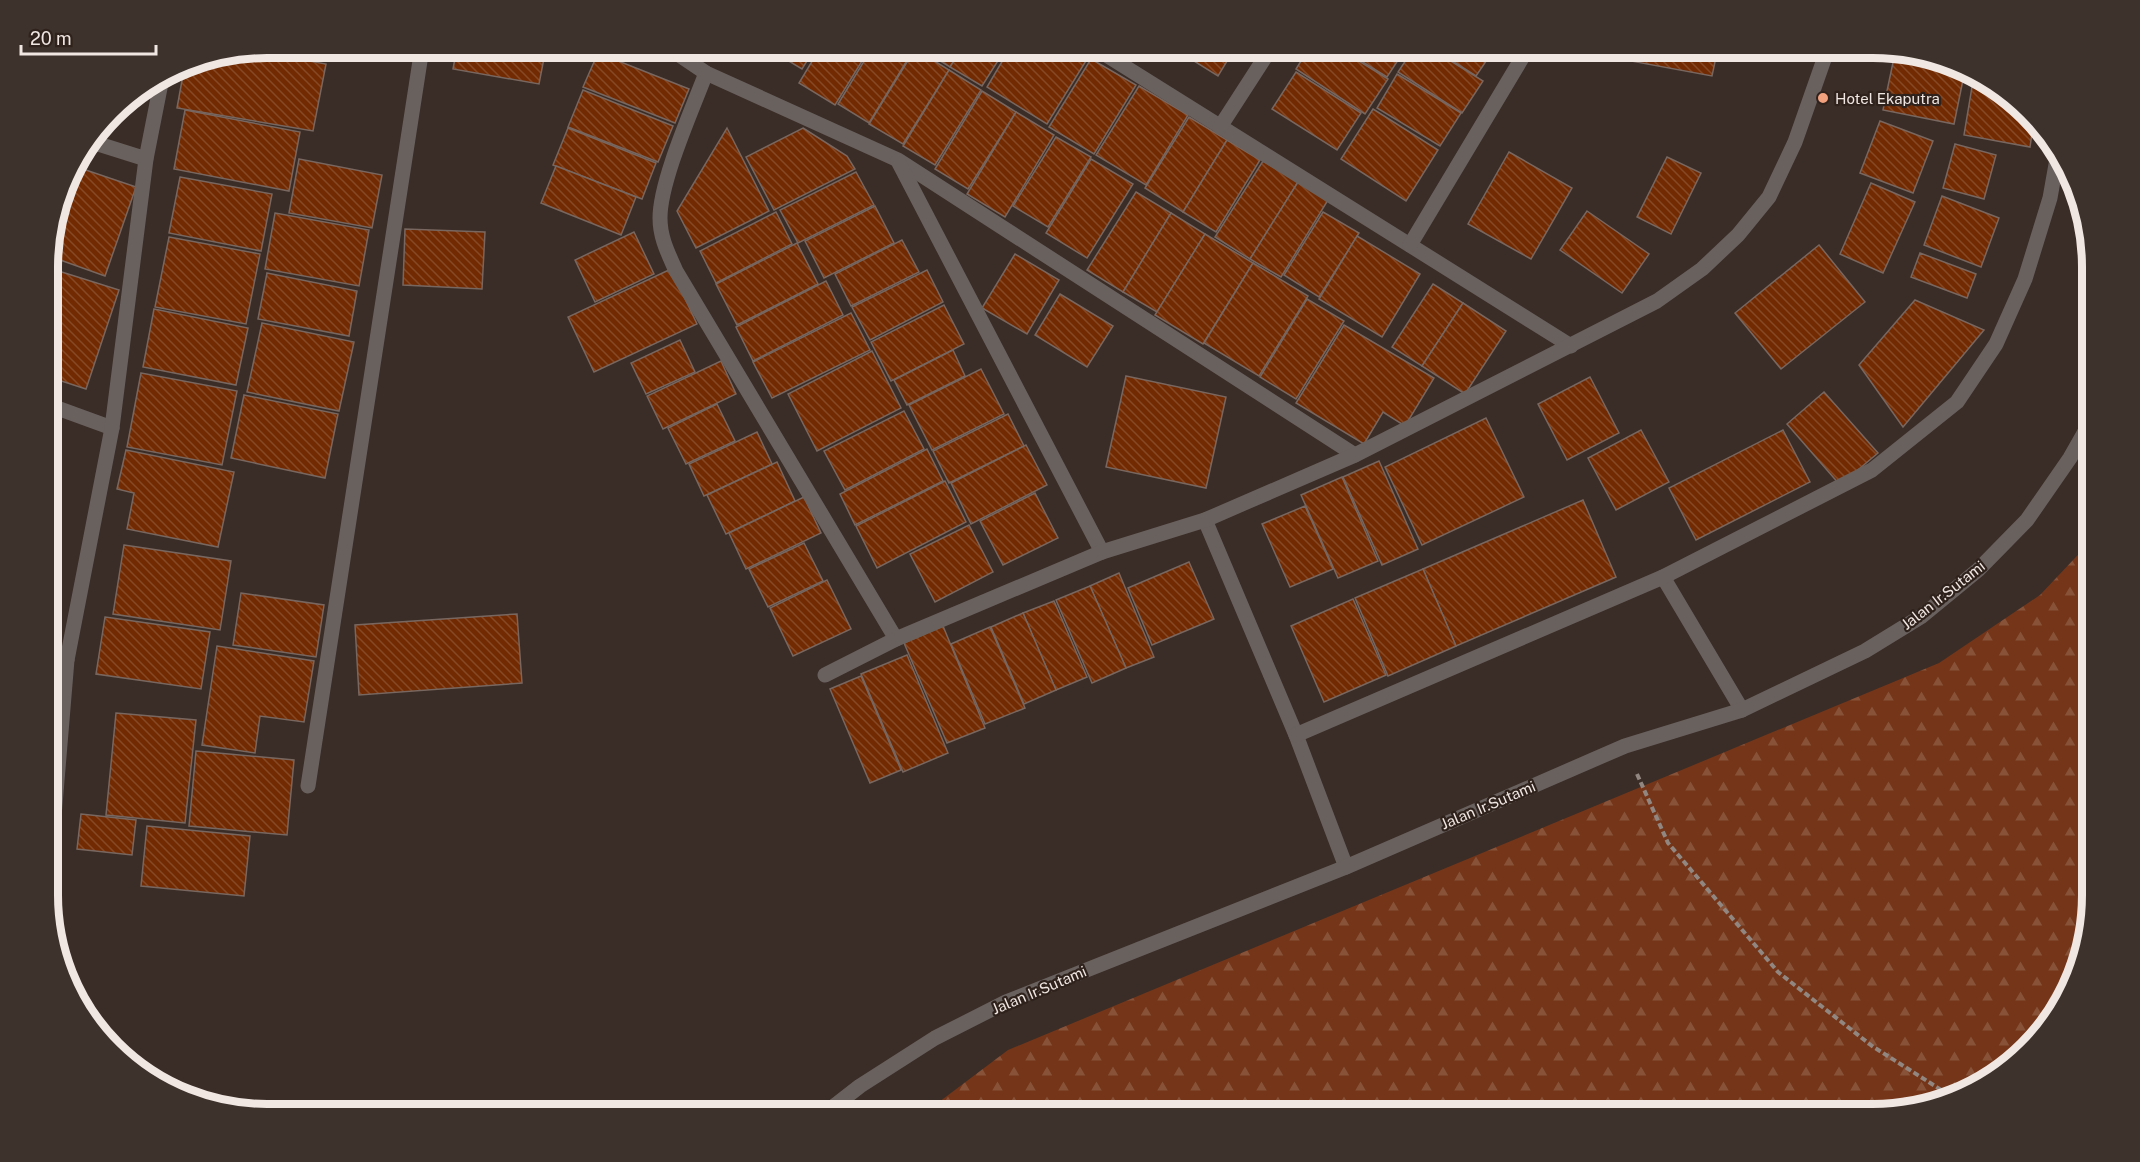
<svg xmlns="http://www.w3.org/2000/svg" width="2140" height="1162" font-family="'Public Sans',sans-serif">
<defs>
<pattern id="forest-firs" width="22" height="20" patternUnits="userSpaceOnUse" patternTransform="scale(1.5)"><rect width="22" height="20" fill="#743518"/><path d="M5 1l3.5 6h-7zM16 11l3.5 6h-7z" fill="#885239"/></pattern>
<pattern id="building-back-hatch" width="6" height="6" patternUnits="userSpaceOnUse" patternTransform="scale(1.5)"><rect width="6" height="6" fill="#712a01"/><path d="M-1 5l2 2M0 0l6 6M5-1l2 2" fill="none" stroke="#864926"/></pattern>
</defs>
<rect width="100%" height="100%" fill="#3a2c26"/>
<polygon fill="url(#forest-firs)" points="2091,541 2092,895 2069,992 1994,1077 1887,1114 923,1114 1008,1050 1939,663 2040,595"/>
<g fill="url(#building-back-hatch)" stroke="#786760" stroke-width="1.5">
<polygon points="303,48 302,56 263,49 268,48"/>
<polygon points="457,48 546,48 539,84 453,69"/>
<polygon points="767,48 815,48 802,69"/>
<polygon points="820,48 870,48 835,105 799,83"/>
<polygon points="872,48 914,49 869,123 838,104"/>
<polygon points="919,48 962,48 950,67"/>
<polygon points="962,48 1006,48 982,86 950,67"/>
<polygon points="1010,48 1076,48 1089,56 1047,124 987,87"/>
<polygon points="1173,48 1235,48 1218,76"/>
<polygon points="1309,48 1338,48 1388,79 1365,114 1296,69"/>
<polygon points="1340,48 1406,48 1387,77"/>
<polygon points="1414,48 1430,48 1483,81 1462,113 1398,72"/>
<polygon points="1432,48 1495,48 1476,76"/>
<polygon points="1610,48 1718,48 1712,76 1609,57"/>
<polygon points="915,49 949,70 903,144 869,124"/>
<polygon points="254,51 326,64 313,131 177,108 185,64"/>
<polygon points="598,53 689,89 675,123 583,87"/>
<polygon points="1895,53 1965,70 1954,124 1883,110"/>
<polygon points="1091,59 1136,85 1094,154 1049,127"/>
<polygon points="949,70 981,90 935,165 903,146"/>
<polygon points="1296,72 1361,113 1337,150 1272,109"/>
<polygon points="1397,74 1461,113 1440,146 1377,108"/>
<polygon points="1974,75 2033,126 2030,147 1964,135"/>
<polygon points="1139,86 1188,115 1146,185 1096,155"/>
<polygon points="583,90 673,126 658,162 568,127"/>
<polygon points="982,91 1016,112 968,189 935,169"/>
<polygon points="1373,109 1438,150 1406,201 1341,159"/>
<polygon points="185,110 300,132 289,191 174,169"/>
<polygon points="1016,112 1054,135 1005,217 967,194"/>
<polygon points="1189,117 1227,140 1183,212 1145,188"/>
<polygon points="1880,121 1933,141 1913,193 1860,173"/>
<polygon points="568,128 656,163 642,199 553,165"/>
<polygon points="727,128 769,211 696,248 677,211"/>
<polygon points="803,128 847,156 855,169 774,210 746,157"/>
<polygon points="1056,137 1091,157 1048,227 1013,206"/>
<polygon points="1227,140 1260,160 1216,232 1183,212"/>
<polygon points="1955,144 1996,155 1984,199 1943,188"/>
<polygon points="1509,152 1572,188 1531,259 1468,224"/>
<polygon points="1667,157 1701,173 1671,234 1637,217"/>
<polygon points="299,159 382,175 372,228 289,213"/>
<polygon points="1091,159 1133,184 1087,258 1046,233"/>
<polygon points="1263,161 1298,182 1250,259 1215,237"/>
<polygon points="74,166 136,187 105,276 49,256 70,171"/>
<polygon points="556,166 636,197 621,235 541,203"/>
<polygon points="856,172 874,205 798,243 780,210"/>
<polygon points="180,177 272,194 261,251 169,233"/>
<polygon points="1298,182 1328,200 1281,277 1250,259"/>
<polygon points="1871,183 1915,202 1883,273 1840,254"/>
<polygon points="1136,192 1171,213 1123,292 1087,270"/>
<polygon points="1942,196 1999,218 1981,267 1924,245"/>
<polygon points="875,206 894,243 824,278 805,241"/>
<polygon points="1587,211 1649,254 1622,293 1560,250"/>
<polygon points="776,212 792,244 716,283 700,251"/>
<polygon points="1323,212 1359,233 1319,297 1284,275"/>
<polygon points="275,213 369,230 359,286 265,269"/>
<polygon points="1171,213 1205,234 1157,312 1123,292"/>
<polygon points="405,229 485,232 482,289 403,285"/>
<polygon points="634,232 654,274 595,302 575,260"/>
<polygon points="1205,234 1253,263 1203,344 1155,315"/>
<polygon points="1357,236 1420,274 1382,337 1319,299"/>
<polygon points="169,237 260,254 246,324 155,307"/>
<polygon points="902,240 919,272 851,306 835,274"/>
<polygon points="797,243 818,284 737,325 716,284"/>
<polygon points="1819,245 1865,302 1781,369 1735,313"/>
<polygon points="1920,253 1976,274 1967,298 1911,277"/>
<polygon points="1015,254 1059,280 1027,334 982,308"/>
<polygon points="1253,263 1308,296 1259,376 1204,343"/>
<polygon points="49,268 119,290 86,389 49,377"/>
<polygon points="671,269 697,324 594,372 568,317"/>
<polygon points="927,270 943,302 870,340 852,307"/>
<polygon points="267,273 357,291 349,336 258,319"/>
<polygon points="826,281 843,315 753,361 736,327"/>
<polygon points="1433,284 1463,303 1422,366 1392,347"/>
<polygon points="1060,294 1113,326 1087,367 1035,335"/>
<polygon points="1307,299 1344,321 1296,399 1260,377"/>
<polygon points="1915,300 1984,330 1903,427 1859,365"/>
<polygon points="1463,303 1506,331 1465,394 1422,366"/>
<polygon points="944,305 964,344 891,381 871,342"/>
<polygon points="154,309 248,328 236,385 143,367"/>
<polygon points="851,313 870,350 772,398 753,362"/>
<polygon points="262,323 354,342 339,411 247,392"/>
<polygon points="1344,325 1434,378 1405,426 1383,412 1364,444 1296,403"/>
<polygon points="680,340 695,372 646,394 631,363"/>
<polygon points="953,350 965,376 907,405 894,380"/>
<polygon points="872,351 901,408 817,451 788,394"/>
<polygon points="721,361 736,394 663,429 647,396"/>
<polygon points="981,369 1004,414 932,450 909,405"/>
<polygon points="141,373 237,391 222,465 127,447"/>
<polygon points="1126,376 1226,397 1206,488 1106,467"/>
<polygon points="1590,377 1619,433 1567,460 1538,404"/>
<polygon points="1824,392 1878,453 1840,485 1787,424"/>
<polygon points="244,395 338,414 325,478 231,458"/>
<polygon points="717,404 735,441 686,464 668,428"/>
<polygon points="904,411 924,449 845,490 824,451"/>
<polygon points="1008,414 1024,446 949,483 933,451"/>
<polygon points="1486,418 1524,497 1422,545 1385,467"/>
<polygon points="1641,430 1669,482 1616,510 1588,458"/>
<polygon points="1783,430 1810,482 1696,540 1669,488"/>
<polygon points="757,432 772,464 704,496 689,464"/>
<polygon points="1026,445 1047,485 971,524 951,483"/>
<polygon points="927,449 943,481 855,525 840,494"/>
<polygon points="126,450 234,472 218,547 127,529 134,493 117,489"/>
<polygon points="1379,461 1418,549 1382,565 1343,477"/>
<polygon points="777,462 795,501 726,534 707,495"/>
<polygon points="1342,477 1378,561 1338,578 1301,495"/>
<polygon points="945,481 966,522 877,568 856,526"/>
<polygon points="1035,493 1058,538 1003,565 980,521"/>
<polygon points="804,497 821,533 746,569 729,533"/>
<polygon points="1583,500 1616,577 1456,646 1423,569"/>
<polygon points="1305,506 1333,569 1290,587 1262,524"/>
<polygon points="969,525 993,572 935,602 910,554"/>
<polygon points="804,543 823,581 768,607 749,569"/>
<polygon points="124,545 231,561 220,630 113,614"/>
<polygon points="1189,562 1214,619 1152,645 1128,588"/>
<polygon points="1423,569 1456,646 1388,676 1355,598"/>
<polygon points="1119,573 1154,657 1126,668 1090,586"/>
<polygon points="827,580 851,629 793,656 770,608"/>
<polygon points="1090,586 1126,668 1092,683 1056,600"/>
<polygon points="241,593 324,605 316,657 233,645"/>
<polygon points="1353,599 1386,675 1324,702 1291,626"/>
<polygon points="1054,601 1087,677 1056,690 1023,613"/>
<polygon points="1023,613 1056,690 1024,704 991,627"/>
<polygon points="517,614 522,683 359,695 355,625"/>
<polygon points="105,617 210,632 201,689 96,674"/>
<polygon points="943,626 985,728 947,743 904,643"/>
<polygon points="990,627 1025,708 985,724 951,644"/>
<polygon points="217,646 314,661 304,722 260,716 255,753 202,745"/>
<polygon points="907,655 948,753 903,772 861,674"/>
<polygon points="861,676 901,770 870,783 830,689"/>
<polygon points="116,713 196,720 185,823 106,815"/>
<polygon points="196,751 294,760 287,835 189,826"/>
<polygon points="81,814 136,820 132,855 77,849"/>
<polygon points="147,826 250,836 244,896 141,886"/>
</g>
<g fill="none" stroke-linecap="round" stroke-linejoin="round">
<polyline stroke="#928681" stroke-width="4" stroke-dasharray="6 3" stroke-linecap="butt" points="1637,774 1668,843 1778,972 1872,1046 1946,1093"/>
<g stroke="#69615e" stroke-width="15">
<polyline points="669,48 706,73 898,160 1355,455"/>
<polyline points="1095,48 1571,346"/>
<path d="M706,73c-14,37 -46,108 -46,145 0,20 8,35 16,53l220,368"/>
<polyline points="1220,127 1271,48"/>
<polyline points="92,142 146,159"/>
<polyline points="898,161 1102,552"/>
<polyline points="1410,245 1528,48"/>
<polyline points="49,405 112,428"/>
<polyline points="1205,520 1296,735 1346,867"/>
<polyline points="1663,577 1742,710"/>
<polyline points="49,654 67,660"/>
<polyline points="825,675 896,639 1102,552 1205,520 1355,455 1657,301 1702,269 1738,235 1769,197 1795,142 1828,48"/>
<polyline points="1296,735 1663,577 1872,470 1957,402 1996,344 2025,279 2050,198 2058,153"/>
<polyline points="308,786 422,48"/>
<polyline points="50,865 67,660 112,428 146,159 162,78"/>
</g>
<polyline stroke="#69615e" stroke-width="15" points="824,1114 860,1086 935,1038 1006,1002 1346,867 1625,746 1742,710 1865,651 1922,616 1978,570 2027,520 2070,458 2091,421"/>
</g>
<circle fill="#f2a17e" stroke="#2f221c" stroke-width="2" cx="1823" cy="98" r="6"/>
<g text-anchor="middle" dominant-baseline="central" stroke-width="4.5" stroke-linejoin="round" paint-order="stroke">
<g font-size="15" fill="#f0e6e2" stroke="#2f221c" text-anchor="start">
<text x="1835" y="98">Hotel Ekaputra</text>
</g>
<g font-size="15" fill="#f0e6e2" stroke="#2f221c">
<text transform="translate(1943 595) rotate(-38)">Jalan Ir.Sutami</text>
<text transform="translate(1488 805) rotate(-23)">Jalan Ir.Sutami</text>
<text transform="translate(1039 990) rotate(-23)">Jalan Ir.Sutami</text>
</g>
</g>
<path d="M0 0H2140V1162H0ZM267 58H1873A209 209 0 0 1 2082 267V895A209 209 0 0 1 1873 1104H267A209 209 0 0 1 58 895V267A209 209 0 0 1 267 58Z" fill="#3e322c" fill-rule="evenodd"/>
<path fill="none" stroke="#f0e6e2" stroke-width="8" d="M267 58H1873A209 209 0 0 1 2082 267V895A209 209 0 0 1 1873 1104H267A209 209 0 0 1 58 895V267A209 209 0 0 1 267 58Z"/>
<path d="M21 45v9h135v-9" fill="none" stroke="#f0e6e2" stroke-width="3"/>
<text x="30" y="45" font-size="18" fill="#f0e6e2" stroke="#2f221c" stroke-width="4.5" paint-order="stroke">20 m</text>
</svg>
